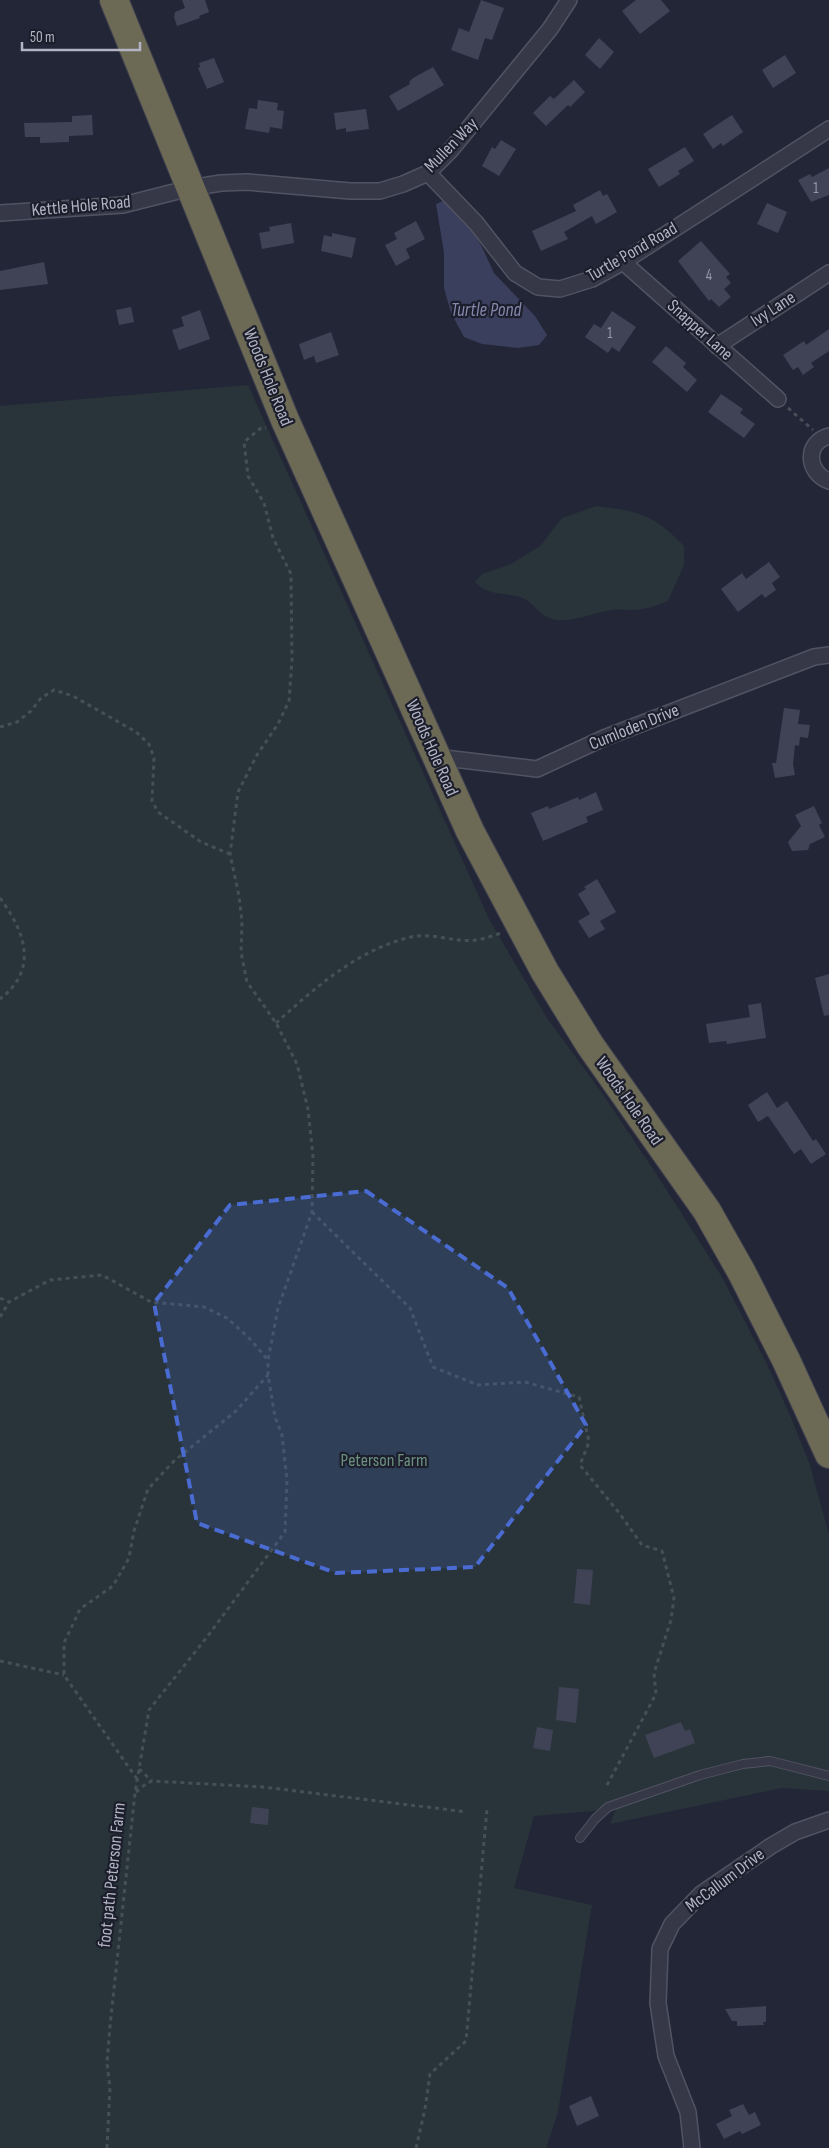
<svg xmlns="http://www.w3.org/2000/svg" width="829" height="2148" font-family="'Sofia Sans Condensed',sans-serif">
<rect width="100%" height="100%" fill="#232636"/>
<g fill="#28343a">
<polygon points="248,385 490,921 547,1018 602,1093 659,1178 722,1277 768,1366 792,1420 810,1465 829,1535 829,1791 782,1788 610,1824 616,1809 534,1816 514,1888 592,1905 558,2112 546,2148 0,2148 0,406"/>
<path d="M596,506c43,5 57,8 88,40v19l-16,36c-12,5 -24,9 -37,9 -6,0 -12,-1 -19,0 -17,2 -43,14 -60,9 -14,-4 -20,-20 -35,-23 -15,-3 -30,-1 -42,-14l7,-8 29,-10 29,-18 22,-28z"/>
</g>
<polygon fill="#3a3f5d" points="443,201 460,211 482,247 494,273 535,316 547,335 539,345 518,348 482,344 464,337 451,313 444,288 444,253 436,204"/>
<g fill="#404356">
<polygon points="182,0 205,0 209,12 199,16 200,18 177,26 174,17 175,12 185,8"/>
<polygon points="481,0 504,8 492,40 485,38 478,60 451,50 459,28 469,32"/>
<polygon points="636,0 661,0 670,11 640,34 622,11"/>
<polygon points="599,38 614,52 600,69 585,55"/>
<polygon points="785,55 796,73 773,88 762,70"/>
<polygon points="214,58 224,82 207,89 198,68 200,67 199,63"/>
<polygon points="433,67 444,85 398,111 389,96 410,84 409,82 413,78"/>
<polygon points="574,80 585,92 570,107 568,105 546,126 533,113 550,96 554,99"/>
<polygon points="258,100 278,103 277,110 284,111 282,129 270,127 269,133 245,129 249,108 257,109"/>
<polygon points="366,109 369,129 346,132 346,128 336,130 334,113"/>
<polygon points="92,115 93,135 69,136 69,142 40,143 40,137 25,137 24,123 72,122 72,116"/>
<polygon points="732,115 743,132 723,146 721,143 713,149 703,134"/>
<polygon points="501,140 516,149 499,176 482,166 492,147 495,149"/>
<polygon points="685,147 694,161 678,171 680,174 659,187 648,169"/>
<polygon points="829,168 829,195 811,202 798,180 810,174 812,177"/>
<polygon points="600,190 603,196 607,194 617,212 596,224 592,216 564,232 568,239 541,251 532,231 576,211 573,205"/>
<polygon points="767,203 787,212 778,233 757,224"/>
<polygon points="416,221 425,239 406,249 410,258 396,266 385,245 397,239 394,233"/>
<polygon points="291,223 294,243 262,249 259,233 270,231 269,227"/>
<polygon points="332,233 356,238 352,258 321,251 324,235 332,237"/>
<polygon points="701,241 730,274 726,277 731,283 724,289 731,297 719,307 711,299 709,301 678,261"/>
<polygon points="44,262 48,284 0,290 0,271"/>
<polygon points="131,307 134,322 119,325 116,310"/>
<polygon points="200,310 210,339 179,350 172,330 184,326 181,317"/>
<polygon points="612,311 636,327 619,352 612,347 608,353 585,337 594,324 601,328"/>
<polygon points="829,329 829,351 811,363 814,367 803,375 798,367 793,370 783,355 804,341 806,345"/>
<polygon points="331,332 339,355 316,363 314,356 304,360 299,344"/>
<polygon points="666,346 686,363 683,367 697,380 687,392 652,362"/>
<polygon points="721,394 743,409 740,413 755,424 744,438 708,412"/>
<polygon points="769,562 780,577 772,583 776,590 765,598 762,594 738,612 721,589 742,573 746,579"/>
<polygon points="784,708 800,710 798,724 810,725 808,738 800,737 799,746 795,745 793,764 795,775 775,778 772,763 776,763"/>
<polygon points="596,792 603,810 586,817 588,822 543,841 531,813 548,806 549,809 578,797 579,800"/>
<polygon points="814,806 822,823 819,825 825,837 810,844 808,850 792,851 788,842 801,826 795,815"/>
<polygon points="597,879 616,912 600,921 605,929 589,938 578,921 590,914 578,894 586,889 584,887"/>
<polygon points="829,974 829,1015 824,1016 815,978"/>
<polygon points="761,1003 766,1038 727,1044 726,1041 709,1043 706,1024 750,1017 748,1005"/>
<polygon points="767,1092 777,1108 787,1101 813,1141 816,1139 826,1154 811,1164 801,1149 794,1154 768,1116 758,1122 748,1105"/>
<polygon points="577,1569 593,1570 590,1605 574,1603"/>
<polygon points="559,1687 579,1689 576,1723 556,1720"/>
<polygon points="681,1722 685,1731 690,1729 695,1743 654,1758 645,1735"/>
<polygon points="537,1727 553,1730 550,1751 533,1748"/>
<polygon points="252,1807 269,1809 268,1825 250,1823"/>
<polygon points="766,2006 766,2022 763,2022 764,2025 737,2026 737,2021 732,2021 725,2009"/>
<polygon points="591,2096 599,2116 577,2126 569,2106"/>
<polygon points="743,2104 749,2115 755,2112 761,2125 742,2134 740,2131 724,2139 716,2124 732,2116 729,2110"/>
</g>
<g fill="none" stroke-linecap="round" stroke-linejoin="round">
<defs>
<polyline id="lane" points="580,1838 595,1819 608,1807 700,1775 743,1764 770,1761 829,1776"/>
<g id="street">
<polyline points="428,173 476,223 515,273 538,287 560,289 592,279 623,262 829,129"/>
<polyline points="0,213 123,205 190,188 221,183 247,182 350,191 380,191 403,184 428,173 450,151 550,29 569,0"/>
<polyline points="623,262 778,399"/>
<polyline points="717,346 829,273"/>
<path d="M829,436c-25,7 -22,37 0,45"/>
<polyline points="436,757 537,769 604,738 814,657 829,655"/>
<polyline points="692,2148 688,2112 666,2056 658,2003 660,1949 672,1924 701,1894 771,1846 795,1832 829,1820"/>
</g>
<polyline id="highway" points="114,0 285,420 470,831 545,972 590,1045 707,1211 742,1273 786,1360 829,1454"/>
</defs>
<use href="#lane" stroke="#525362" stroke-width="10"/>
<use href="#street" stroke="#525362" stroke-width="18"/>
<use href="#highway" stroke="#3f404f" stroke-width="30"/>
<g stroke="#454f57" stroke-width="3" stroke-dasharray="4 4" stroke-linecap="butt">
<polyline points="788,408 813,430"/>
<polyline points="0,727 17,722 31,711 41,698 54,690 73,696 136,732 149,744 154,758 152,801 158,812 201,842 230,854"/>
<path d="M0,898c25,34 39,71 0,101"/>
<path d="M276,1023c40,-36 81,-73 135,-86 21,-5 44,6 65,3 9,-1 18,-5 26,-7"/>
<polyline points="312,1212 410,1308 433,1367 478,1385 525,1382 579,1397 589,1442 580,1465 620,1514 642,1545 662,1551 674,1598 671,1620 654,1673 656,1694 606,1787"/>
<polyline points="0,1298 9,1302 50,1280 102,1275 151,1302 204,1307 227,1318 248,1337 268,1360"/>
<polyline points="0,1317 9,1302"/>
<polyline points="0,1661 64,1675"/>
<polyline points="139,1769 152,1781"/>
<polyline points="137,1779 64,1675 64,1643 80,1609 113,1586 129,1558 134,1531 148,1489 174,1461 236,1411 268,1375"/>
<polyline points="136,1792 147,1783 152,1781 263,1787 467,1812"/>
<polyline points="107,2148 110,2088 107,2063 110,2026 135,1793 149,1710 207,1637 285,1532 287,1480 282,1435 275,1417 268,1375 268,1360 278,1308 312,1212 313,1156 308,1109 297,1064 276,1023 247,982 241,952 242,922 239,896 230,854 238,792 257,755 278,724 289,701 292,660 291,574 273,538 264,503 248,476 244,442 261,428 266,428"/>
<polyline points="416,2148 425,2109 430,2074 466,2041 487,1809"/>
</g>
<use href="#lane" stroke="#373847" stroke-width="8"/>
<use href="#street" stroke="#373847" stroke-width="15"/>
<use href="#highway" stroke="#6c6a55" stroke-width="28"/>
</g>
<path fill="#4a6cd2" fill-opacity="0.2" stroke="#4a6cd2" stroke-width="4" stroke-dasharray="10 6" stroke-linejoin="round" d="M366,1191l142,97 78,137 -111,142 -139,6 -139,-50 -43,-220 76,-98z"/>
<g text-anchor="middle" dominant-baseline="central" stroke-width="4.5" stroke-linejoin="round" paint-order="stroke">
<g font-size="15" fill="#9697a8">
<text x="816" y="188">1</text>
<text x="709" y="275">4</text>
<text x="610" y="333">1</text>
</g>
<g font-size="18" fill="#b2b3c3" stroke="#1c1e2c">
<text transform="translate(451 145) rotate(-46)">Mullen Way</text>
<text transform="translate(81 206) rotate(-5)">Kettle Hole Road</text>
<text transform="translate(632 252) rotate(-30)">Turtle Pond Road</text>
<text transform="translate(773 309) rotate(-33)">Ivy Lane</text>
<text transform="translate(700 330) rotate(42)">Snapper Lane</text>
<text transform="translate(268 377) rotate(68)">Woods Hole Road</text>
<text transform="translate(634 727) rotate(-22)">Cumloden Drive</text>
<text transform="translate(432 748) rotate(66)">Woods Hole Road</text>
<text transform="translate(629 1101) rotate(55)">Woods Hole Road</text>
<text transform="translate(112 1875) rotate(-84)">foot path Peterson Farm</text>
<text transform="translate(725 1880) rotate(-37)">McCallum Drive</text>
</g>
<g font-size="18" fill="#6c9180" stroke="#1c1e2c">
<text x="384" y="1460">Peterson Farm</text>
</g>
<g font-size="19" font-style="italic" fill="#8489ad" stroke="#1c1e2c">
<text x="486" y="310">Turtle Pond</text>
</g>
</g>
<path d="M22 42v8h118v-8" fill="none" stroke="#b2b3c3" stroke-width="2.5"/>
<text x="30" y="42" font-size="15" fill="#b2b3c3" stroke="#1c1e2c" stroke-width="4" paint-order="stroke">50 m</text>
</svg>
